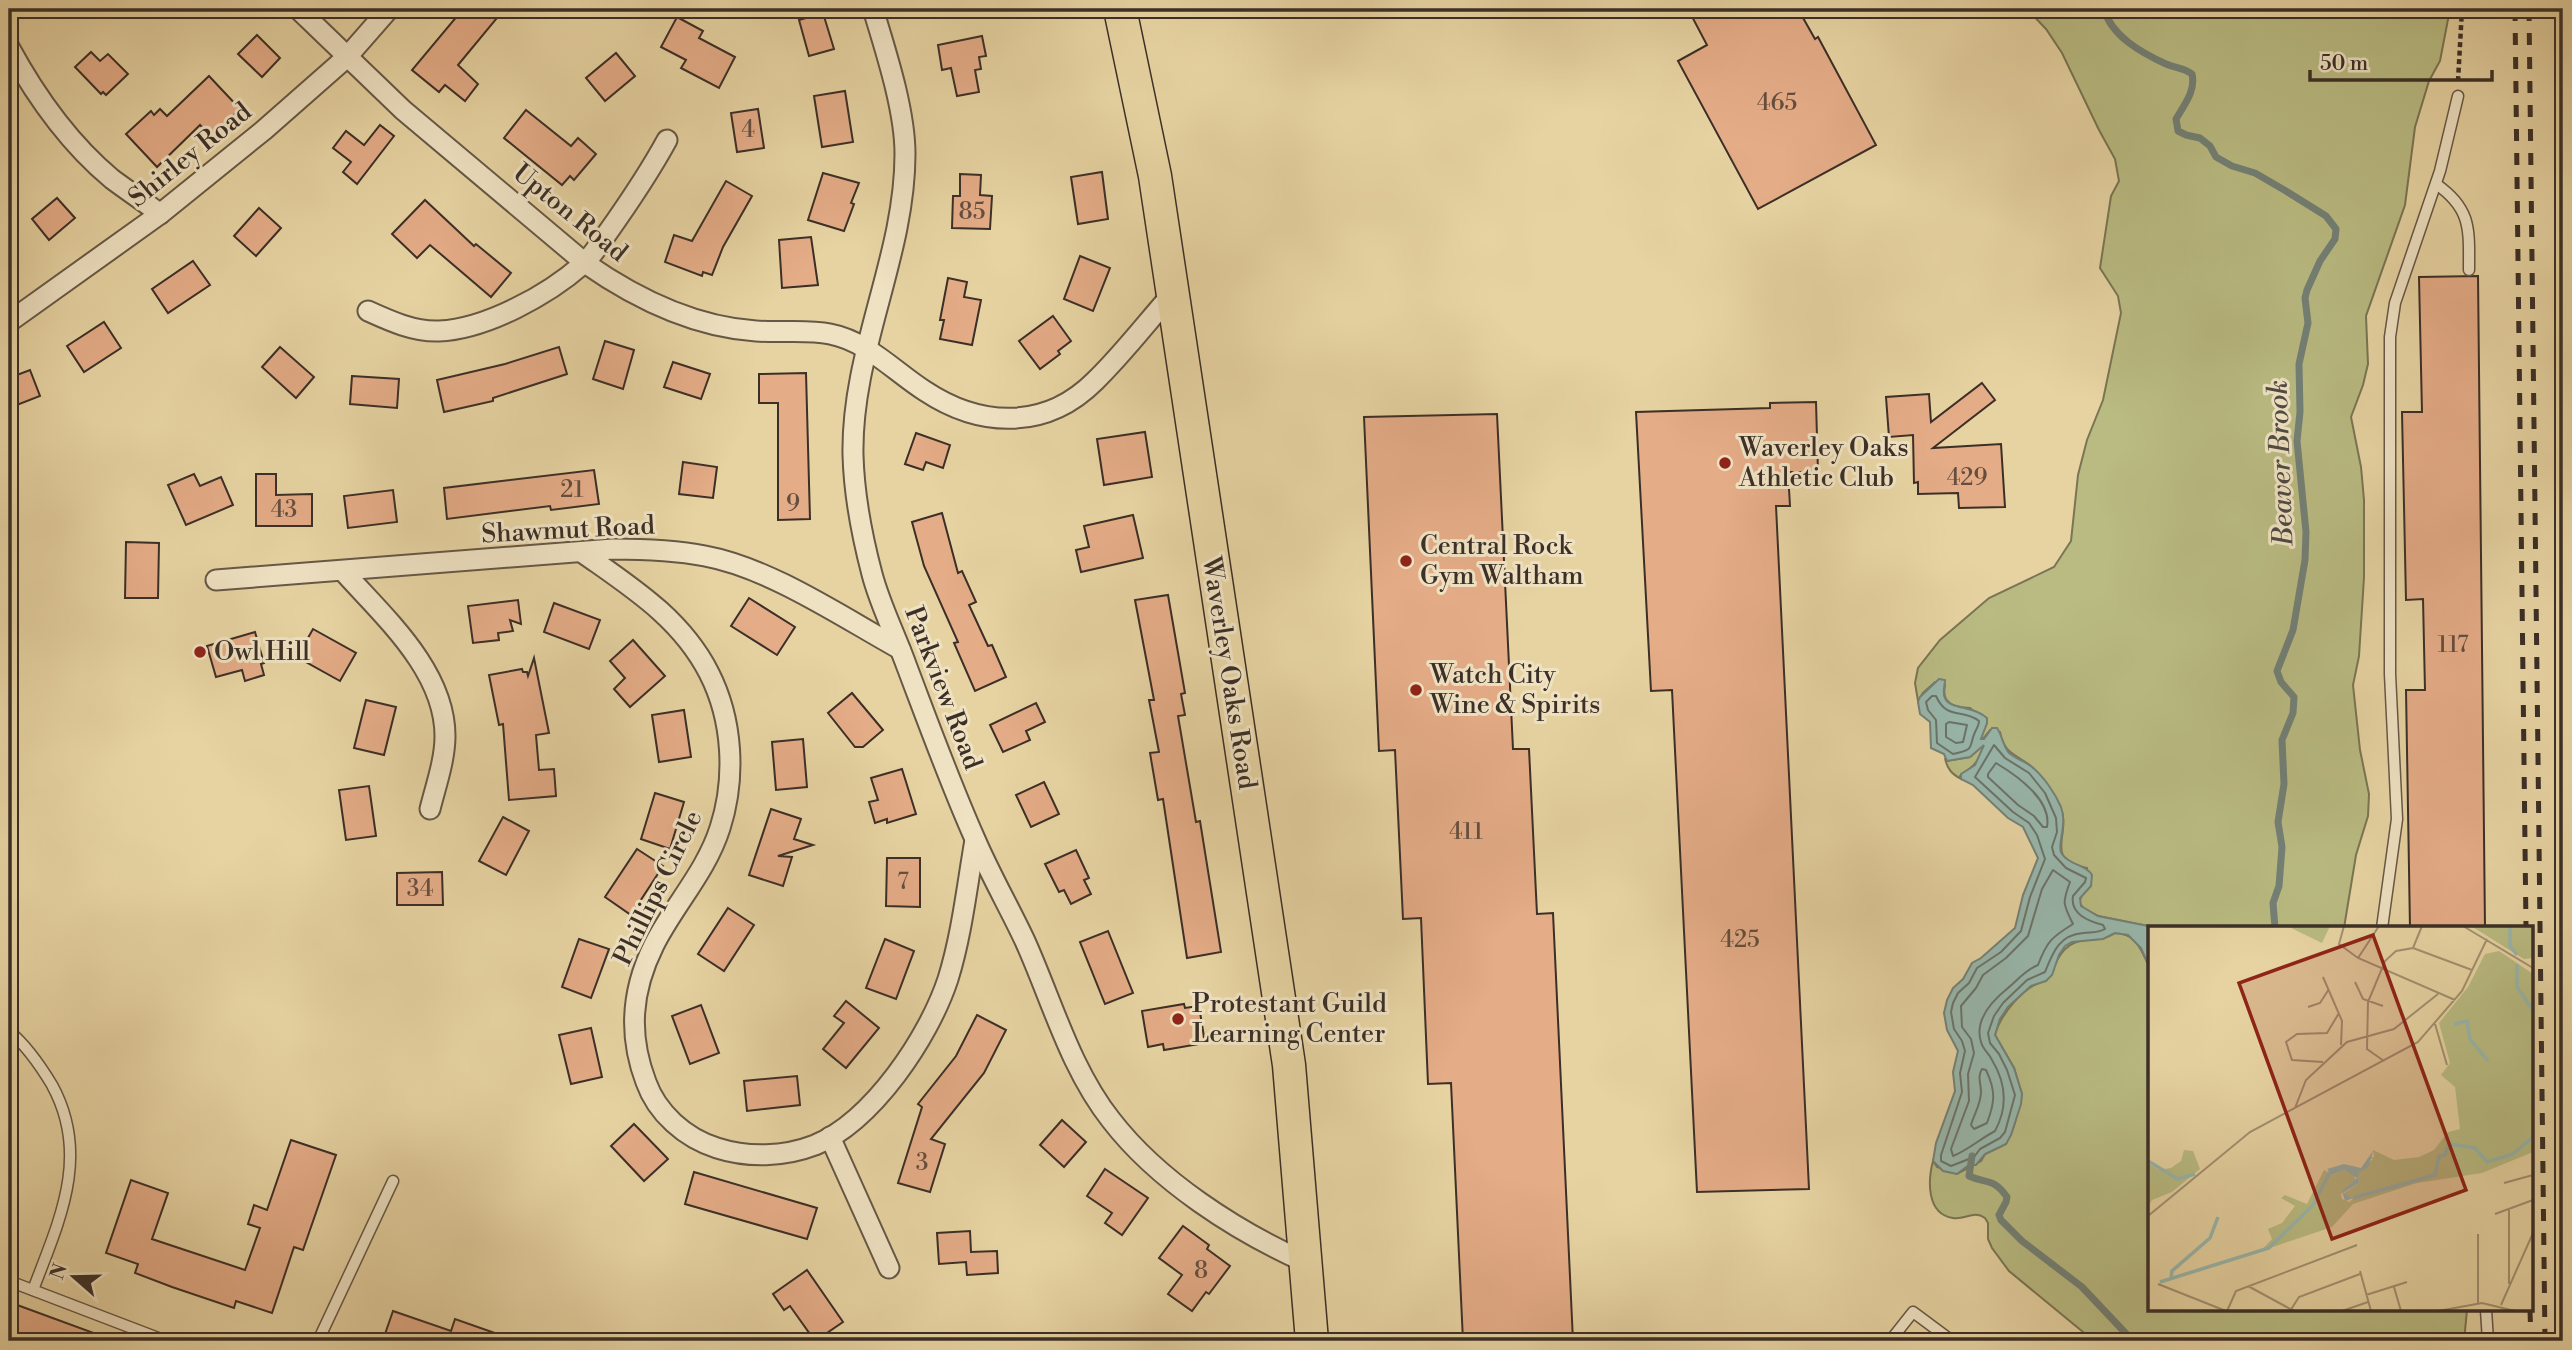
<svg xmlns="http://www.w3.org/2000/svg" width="2572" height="1350" font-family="'Libre Bodoni',serif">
<rect width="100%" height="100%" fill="#e7d3a2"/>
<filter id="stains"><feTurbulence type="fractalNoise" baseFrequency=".00286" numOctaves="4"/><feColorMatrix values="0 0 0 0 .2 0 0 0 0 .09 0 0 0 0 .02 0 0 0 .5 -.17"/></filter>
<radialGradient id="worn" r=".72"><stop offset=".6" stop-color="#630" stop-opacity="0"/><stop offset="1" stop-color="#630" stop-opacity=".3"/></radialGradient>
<g fill="#b9bb82" stroke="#7a7554" stroke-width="2">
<path d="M2027,9h423l-10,52 -11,20 -14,46 -10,78 -39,111 2,48 -5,21 -12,32 10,50 3,33v77l-5,79 -6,29 7,65 9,44 -1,22 -12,39 -12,73h-186l-60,-12 -14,-7 -5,-7 3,-7 5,-5v-22c-48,-9 -11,-36 -29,-65 -8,-13 -14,-26 -26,-36 -15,-13 -28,-12 -32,-35l-10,-2 -8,10 -1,-4 6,-13 -17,-15c-16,-1 -29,-4 -25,-23l-10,-3 -12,11 -5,8 -3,-18 3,-15 22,-28 49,-42 65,-31 17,-26 7,-66 9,-35 16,-40 18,-87 -3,-17 -18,-28 11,-72 8,-15 -4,-22 -16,-29 -37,-77 -16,-24z"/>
<path d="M1984,744c-2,15 -12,24 -24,32l1,3c-9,-5 -14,-10 -16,-21l2,3 23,-4z"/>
<path d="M2115,933c22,0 26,18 35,35v342h317l-3,31h-370l-85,-70 -17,-23 -4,-9v-16l-3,-5c-11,-8 -20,2 -32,0 -27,-4 -25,-38 -20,-57l4,6 20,7 24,-13 4,-7 21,-10 8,-18 8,-32 -8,-26 -19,-33c5,-20 30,-51 51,-54 11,-20 16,-40 41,-41 11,-1 19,-1 28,-7z"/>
</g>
<path fill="#98b7ac" stroke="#738177" stroke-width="2" d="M1939,679l6,1c0,6 -3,13 0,18 5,12 28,7 42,20v5l-6,16h3l8,-11h5c5,7 6,18 12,25 7,6 16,8 23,14 12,10 23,26 29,40 7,18 -5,39 1,47 8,12 24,10 30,21l-1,11 -11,12 1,8 17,10 60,12h-8v40l-9,-20 -13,-13 -13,-2 -12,6 -31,3 -7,4 -6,9 -7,20 -6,6 -15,5 -23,21 -8,12 -5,16 19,33 8,26 -1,10 -10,31 -5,9 -21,10 -9,11h-7l-12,9 -14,-3 -10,-10 3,-18 19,-52 -2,-19 5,-21 -11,-21 -3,-17 3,-13 6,-12 10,-9 9,-16 9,-5 34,-30 8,-33 15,-37 -15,-31 -15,-9 -35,-33 -12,-6v-5l14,-9 9,-20 -14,12 -23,4 -3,-7 -13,-6 -1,-26 -10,-8 -2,-12 2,-5z"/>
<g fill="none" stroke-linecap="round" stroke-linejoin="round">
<g stroke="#6a736a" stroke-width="2">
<path d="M1932,696h4c11,25 27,12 43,25 0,4 -2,7 -4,11 -7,16 1,17 -22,22l-16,-11 -1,-23 -8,-10 -2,-8z"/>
<polygon points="1949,722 1967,725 1963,742 1956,743 1946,737 1946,724"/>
<path d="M1994,745l11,13 24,15 16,20 11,25 1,14 -5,15 2,8 12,13 20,10 -1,4 -12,14c-3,18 15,25 30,29l2,4c-7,4 -14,3 -22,4 -24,2 -30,19 -38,39l-18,8 -24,23 -9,13 -6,17 2,10 9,11 8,16 8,25 -10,37 -5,6 -20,11 -6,8 -23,9 -10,-5v-6l21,-63 -2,-19 5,-22 -3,-10 -8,-12 -3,-17 2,-9 5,-10 11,-10 8,-15 24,-16 20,-21 9,-34 15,-38 -8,-24 -8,-12 -16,-11 -38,-35z"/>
<path d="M1996,763c20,12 56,37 51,64h-4l-9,-11 -16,-11 -30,-28v-3z"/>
<path d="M2053,870l17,12c-8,21 -7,22 3,42 -21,13 -26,17 -35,41 -13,5 -19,14 -30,23 -15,12 -34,32 -27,54 2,8 8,11 11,18 14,23 16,47 3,71 -15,8 -27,19 -42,25l-2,-7 18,-48 -1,-27 6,-21 -3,-14 -9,-12 -1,-21 15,-18 7,-13 23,-17 22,-22 14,-47z"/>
<path d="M1982,1069l4,1c10,21 9,32 1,53l-13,6 -3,-4c3,-11 10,-21 10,-33 0,-9 -4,-15 1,-23z"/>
</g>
<g stroke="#738177" stroke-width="7">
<path d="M2104,9c7,27 38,44 62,55 9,4 18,4 26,10 4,17 -8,31 -16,45l2,12 8,4 14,3 10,8 6,11 16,9 23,7 31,18 40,25 10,13 -1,10 -15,22 -13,29 -2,8 3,25 -9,41 1,48 -3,29 9,91 -1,28 -12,70 -16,41 4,11 13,15 -1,16 -11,27 2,44 -6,38 4,25 -3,39 -6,17 2,25"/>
<path d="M1972,1156l-3,20c17,8 24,1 38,21l-1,5 -7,13 2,5 21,21 60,46 51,54"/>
</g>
</g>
<g fill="#e4ac87" stroke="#3b2f27" stroke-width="2">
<polygon points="463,9 486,9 497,18 458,65 478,84 465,101 445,85 439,92 412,70"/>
<polygon points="1688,9 1798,9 1815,39 1818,37 1876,145 1758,209 1678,61 1707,45"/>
<polygon points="823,13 834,49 809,56 799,20"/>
<polygon points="677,17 703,31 699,38 735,57 719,88 681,68 686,60 661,47"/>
<polygon points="257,35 280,58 262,77 238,54"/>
<polygon points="982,36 986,56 979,57 981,69 975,70 979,92 957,96 951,68 942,70 938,45"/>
<polygon points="91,52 100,61 108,54 128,74 106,95 103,92 101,94 75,67"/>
<polygon points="616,53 635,76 605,101 586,78"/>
<polygon points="209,76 240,109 211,137 200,125 157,167 126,134 151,111 154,115 160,109 167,116"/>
<polygon points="845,91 853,142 822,147 814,96"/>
<polygon points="758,109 764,148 737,152 731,113"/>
<polygon points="526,110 571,146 578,138 596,154 574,180 570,176 562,185 504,138"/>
<polygon points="380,125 394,136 357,184 343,172 351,162 333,148 346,131 364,145"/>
<polygon points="1102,172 1108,219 1078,224 1071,177"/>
<polygon points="823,173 859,183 851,203 854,204 844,231 808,220"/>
<polygon points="960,174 981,175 980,195 992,196 990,229 952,228 953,196 960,196"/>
<polygon points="726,181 752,196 723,247 712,275 703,272 702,276 665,262 674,235 692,241"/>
<polygon points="57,198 75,218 49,240 32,219"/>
<polygon points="425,200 474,246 476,244 511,273 491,297 430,245 417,258 392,234"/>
<polygon points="259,208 281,228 256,256 234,236"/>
<polygon points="811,237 818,285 782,288 779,240"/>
<polygon points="1080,256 1110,268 1093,311 1064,299"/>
<polygon points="193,261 210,285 168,313 152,289"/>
<polygon points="2478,276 2485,928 2410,928 2406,690 2425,690 2423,599 2406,600 2402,412 2422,412 2419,277"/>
<polygon points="948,278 967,282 964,297 981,300 972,345 940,339 944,320 940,320"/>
<polygon points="1053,316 1071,341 1058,351 1060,354 1040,369 1019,341"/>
<polygon points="104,322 121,348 84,372 67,346"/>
<polygon points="605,341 634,350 623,389 593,379"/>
<polygon points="280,347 314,377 296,398 262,367"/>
<polygon points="559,347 567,374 493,398 493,401 444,412 437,380 505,364"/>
<polygon points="673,362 710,374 701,399 664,387"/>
<polygon points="30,370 40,396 9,408 9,378"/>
<polygon points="806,373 810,519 778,520 778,403 759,403 759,374"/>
<polygon points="352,376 399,379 397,408 350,404"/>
<polygon points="1982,383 1995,400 1933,448 2001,444 2005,507 1959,508 1958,493 1918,494 1918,482 1914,483 1913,435 1889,437 1886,397 1929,394 1931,422"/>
<polygon points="1816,402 1818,472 1788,472 1790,506 1776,506 1809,1189 1697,1192 1672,690 1651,691 1636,412 1770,408 1770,403"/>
<polygon points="1497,414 1513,749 1529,749 1537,914 1553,913 1573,1341 1463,1341 1451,1083 1428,1084 1421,918 1403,919 1395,750 1379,751 1364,417"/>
<polygon points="1145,432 1152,477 1104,485 1097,439"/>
<polygon points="916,433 950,445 943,468 926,462 923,470 905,464"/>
<polygon points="683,462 717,467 713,498 679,494"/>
<polygon points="594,470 599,504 551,510 550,506 447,519 444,488"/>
<polygon points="194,474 200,486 221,477 233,505 186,525 168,485"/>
<polygon points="256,474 276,474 276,495 312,494 312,526 256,526"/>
<polygon points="393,490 397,522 348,528 344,496"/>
<polygon points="942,513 958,573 962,571 976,602 969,605 988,646 992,645 1006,677 975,691 954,643 958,642 924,566 912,522"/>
<polygon points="1133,515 1143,558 1081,572 1076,550 1089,547 1084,526"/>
<polygon points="126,542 159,543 158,598 125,598"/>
<polygon points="1168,595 1185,693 1181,694 1185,715 1178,716 1196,822 1200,821 1221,952 1187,958 1163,799 1158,800 1150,753 1159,752 1149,700 1154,700 1135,600"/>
<polygon points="749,598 795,627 777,655 731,626"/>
<polygon points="518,600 521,624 510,620 513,631 498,633 499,640 473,643 468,606"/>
<polygon points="554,603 600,620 589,649 544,632"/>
<polygon points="313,629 356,653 340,681 297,657"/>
<polygon points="255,632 264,663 261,664 264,675 245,681 242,670 216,677 207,646"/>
<polygon points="633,640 665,676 630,707 614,689 625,678 610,661"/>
<polygon points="534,658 549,733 536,735 539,770 554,769 556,796 509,800 503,724 499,725 489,675 522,669 523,672 527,672 528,676"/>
<polygon points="852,693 883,730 863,747 855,747 828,713"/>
<polygon points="366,700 396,707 384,755 354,748"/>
<polygon points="1036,703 1045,722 1026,731 1030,740 1003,752 990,725"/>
<polygon points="684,710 691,757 659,762 652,715"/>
<polygon points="803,739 807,787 776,790 772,742"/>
<polygon points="902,769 916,814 887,823 887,819 875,823 869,802 878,800 871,778"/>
<polygon points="1044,782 1059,814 1031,827 1016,795"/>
<polygon points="369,786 376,836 346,840 339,790"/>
<polygon points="655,793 684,802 670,849 641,839"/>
<polygon points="771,809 801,819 794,839 813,845 778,856 792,857 783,886 749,875"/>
<polygon points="503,817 529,831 506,875 479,861"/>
<polygon points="637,849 663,866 631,915 605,897"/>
<polygon points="1076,850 1089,878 1084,880 1091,894 1071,904 1064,890 1059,892 1045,864"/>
<polygon points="887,858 920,858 920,907 886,906"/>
<polygon points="442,872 443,905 397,905 397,873"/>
<polygon points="728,908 754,925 724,971 698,954"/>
<polygon points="1108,931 1133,993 1105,1004 1080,942"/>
<polygon points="579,939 609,949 591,998 562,987"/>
<polygon points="885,939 914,951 896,999 866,988"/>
<polygon points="846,1001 879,1028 846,1068 823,1049 844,1023 834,1016"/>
<polygon points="1184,1004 1185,1008 1199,1006 1205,1043 1164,1050 1163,1044 1148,1047 1142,1011"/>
<polygon points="701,1005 719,1053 690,1064 672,1016"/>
<polygon points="977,1015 1006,1030 984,1073 931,1139 945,1144 930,1192 898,1183 922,1107 918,1104 956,1056"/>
<polygon points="591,1028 602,1077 571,1084 559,1035"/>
<polygon points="797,1076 800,1105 747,1111 744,1081"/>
<polygon points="1062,1120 1086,1142 1064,1167 1040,1145"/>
<polygon points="634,1124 668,1159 644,1181 611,1146"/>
<polygon points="291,1140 336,1155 303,1250 294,1247 272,1313 236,1301 234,1308 172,1287 135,1273 138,1264 106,1253 131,1180 168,1193 152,1239 245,1270 260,1228 248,1224 254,1205 267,1210"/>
<polygon points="1105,1169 1148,1198 1122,1235 1105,1223 1112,1213 1087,1196"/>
<polygon points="694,1172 817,1208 807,1239 685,1204"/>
<polygon points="1183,1226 1209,1245 1207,1249 1230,1266 1209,1294 1206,1292 1192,1311 1168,1294 1182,1275 1159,1258"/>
<polygon points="970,1231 971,1252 997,1251 998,1273 967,1275 966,1262 939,1264 937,1233"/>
<polygon points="807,1270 843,1322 815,1341 790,1306 784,1310 773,1294"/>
<polygon points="9,1302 110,1339 109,1341 9,1341"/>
<polygon points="393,1311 451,1331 455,1319 509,1338 508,1341 406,1341 385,1334"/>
</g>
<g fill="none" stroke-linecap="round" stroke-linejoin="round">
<defs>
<g id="lane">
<path d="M2436,184c36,25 33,46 33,86"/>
<polyline points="2382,928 2397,819 2390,674 2390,337 2395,303 2440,171 2458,96"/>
<path d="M9,1031c18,15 31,34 43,54 39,71 7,136 -19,205"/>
<polyline points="9,1281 166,1341"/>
<polyline points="2486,1310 2488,1341"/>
<polyline points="318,1341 393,1181"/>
<polyline points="1890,1341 1913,1312 1952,1341"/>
</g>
<g id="street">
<path d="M298,9l105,101 182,153c50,35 110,64 171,68 25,2 50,-2 74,3 37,7 65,38 95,57 56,37 121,39 170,-10 28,-27 52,-59 78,-88"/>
<path d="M873,9c13,43 32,101 32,145 0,103 -54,197 -52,301 1,38 9,81 19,119 8,31 24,62 35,93 22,58 43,116 68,172 15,35 34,68 50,102 27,60 45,127 86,179 47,61 125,111 194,142"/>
<path d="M9,47c26,48 61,97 103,132 16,12 33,23 48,35"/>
<path d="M368,311c22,10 46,21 71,20 47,-2 109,-36 144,-67 9,-7 16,-20 23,-29 22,-31 43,-62 61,-95"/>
<polyline points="9,322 160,214 264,130 347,57 389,9"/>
<path d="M583,553c48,34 98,65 126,120 24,47 27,105 11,155 -14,44 -46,77 -66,117 -23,46 -26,90 -8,137 11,31 39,56 71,66 31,10 67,9 98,-3 58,-24 114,-108 133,-166 14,-45 19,-93 27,-139"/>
<path d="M343,571c40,45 102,99 102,165 0,24 -9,49 -15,73"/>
<path d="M216,580l397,-31c30,0 61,1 92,7 65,12 137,61 195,93"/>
<polyline points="830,1137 889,1268"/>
</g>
<polyline id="primary" points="1120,9 1155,176 1289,1065 1312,1341"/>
</defs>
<use href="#lane" stroke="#665846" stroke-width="13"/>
<use href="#street" stroke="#665846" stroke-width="23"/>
<use href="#primary" stroke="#3b2f27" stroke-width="35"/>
<polyline stroke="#3b2f27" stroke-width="4.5" stroke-dasharray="5 3.5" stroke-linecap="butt" points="2458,81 2462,9"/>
<use href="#lane" stroke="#efe2c3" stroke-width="10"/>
<use href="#street" stroke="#efe2c3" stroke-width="19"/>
<use href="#primary" stroke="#e7d3a2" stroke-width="32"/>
<g stroke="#3b2f27" stroke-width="5" stroke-dasharray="12 12" stroke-linecap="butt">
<polyline points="2515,9 2526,928"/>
<polyline points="2529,9 2545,1341"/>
<polyline points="2530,1310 2531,1341"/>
</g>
</g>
<g fill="#8f2418" stroke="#efe2c3" stroke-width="2.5">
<circle cx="1725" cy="463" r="7"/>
<circle cx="1406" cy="561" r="7"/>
<circle cx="200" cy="652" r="7"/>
<circle cx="1416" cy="690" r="7"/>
<circle cx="1178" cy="1019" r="7"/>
</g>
<g text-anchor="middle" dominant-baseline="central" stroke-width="6" stroke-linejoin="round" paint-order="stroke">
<g font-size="23" fill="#654e3f">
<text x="1777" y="103">465</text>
<text x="748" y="130">4</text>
<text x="972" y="212">85</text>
<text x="1967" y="478">429</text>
<text x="572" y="490">21</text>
<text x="793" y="504">9</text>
<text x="284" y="510">43</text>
<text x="2453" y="645">117</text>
<text x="1466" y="832">411</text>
<text x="903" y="882">7</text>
<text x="420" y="889">34</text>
<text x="1740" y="940">425</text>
<text x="922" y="1163">3</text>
<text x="1201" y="1271">8</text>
</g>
<g font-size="26" fill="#3b2f27" stroke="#efe2c3">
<text transform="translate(190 155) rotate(-39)">Shirley Road</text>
<text transform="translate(570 213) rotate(39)">Upton Road</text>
<text transform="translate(568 530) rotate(-3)">Shawmut Road</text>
<text transform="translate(1229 673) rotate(81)">Waverley Oaks Road</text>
<text transform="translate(943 688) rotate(69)">Parkview Road</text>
<text transform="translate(658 888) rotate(-64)">Phillips Circle</text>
</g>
<g font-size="26" fill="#3b2f27" stroke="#efe2c3" text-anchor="start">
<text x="1739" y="448">Waverley Oaks<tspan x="1739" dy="30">Athletic Club</tspan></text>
<text x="1420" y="546">Central Rock<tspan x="1420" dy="30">Gym Waltham</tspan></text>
<text x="214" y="652">Owl Hill</text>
<text x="1430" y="675">Watch City<tspan x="1430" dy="30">Wine &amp; Spirits</tspan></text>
<text x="1192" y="1004">Protestant Guild<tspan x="1192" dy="30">Learning Center</tspan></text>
</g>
<g font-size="28" font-style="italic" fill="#4e4a42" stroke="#efe2c3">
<text transform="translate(2281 463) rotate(-92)">Beaver Brook</text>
</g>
</g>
<g transform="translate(2148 926)">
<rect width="385" height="385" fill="#e7d3a2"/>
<path d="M139,0h43l-8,17zM323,0h62v32l-9,1zM351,25l34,23v178l-51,21 -65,10 -64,21 -21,23 -71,24 11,-12 -4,-10 14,-6 13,-17 -14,-8 4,-3 22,9 17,-34 9,5 10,-5 11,4 2,8 -15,12 1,5 8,3 3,-4 -10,-4 16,-11 -1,-9 15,-15 -6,-1 7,-1 -1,-7 21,10 25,-3 15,-7 14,-18 12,-3 -5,-42 -14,-12 9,-12 -11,-40 29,-36 17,-33zM36,224l9,1 7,18 -28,23 -20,8 -4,7v-44l11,7 12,-2 10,-7z" fill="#b9bb82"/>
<path d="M225,225l-4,15 -11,8 1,9 -16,10 10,5 -8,3 -3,-10 15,-13 -13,-8 -12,5 -5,-6 17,-5 17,4z" fill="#98b7ac"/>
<path fill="none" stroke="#98b7ac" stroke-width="3.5" d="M362,0v20l7,9M369,38v23l16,23M306,98l13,-3 3,18 18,22M0,235l30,18 17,-5M205,272l82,-23 4,-19 6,-1 4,-11 26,4 12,14 26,-8 20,-17M23,352l1,-7 38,-33 8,-21M12,356l109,-34 44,-43 17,-33"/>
<path fill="none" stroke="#a29171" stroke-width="2" d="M196,0l-5,18 19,14 97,42M315,0l70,42M265,22l59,22M210,32l21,-32M175,51l19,44 -1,24M207,56l8,17 20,7M160,81l12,-4 9,-14M287,98l12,41M236,135l-17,-12 1,-47 17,-41 11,-10 17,-3 9,-22M175,136l-31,-2 -6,-18 11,-8 30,-1 12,-20M147,182l11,-28 41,-38 47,-13 44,-35M356,257l29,-8M361,284v74M347,288l38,-14M0,290l102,-84 168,-90 44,-51 25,-52M212,345l11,40M10,358l68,27M100,360l46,25M246,361l7,24M218,369l41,-13M330,377v-69M353,379l32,-72M79,385l9,-20 121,-46M142,385l9,-14 61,-23M194,385l26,-9M290,385l44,-8 33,8"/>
<path fill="#8f2418" fill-opacity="0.15" stroke="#8f2418" stroke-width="3.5" d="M225,9l93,255 -134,49 -93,-256z"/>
<rect width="385" height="385" fill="none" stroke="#3b2f27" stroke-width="3.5"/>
</g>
<rect width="2572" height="1350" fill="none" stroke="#e7d3a2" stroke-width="35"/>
<rect x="10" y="10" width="2551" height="1329" fill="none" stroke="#3b2f27" stroke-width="3.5"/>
<rect x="18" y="18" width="2537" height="1315" fill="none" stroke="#3b2f27" stroke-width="2"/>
<g transform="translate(74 1277) rotate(290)" stroke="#efe2c3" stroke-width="5" paint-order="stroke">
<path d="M0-5L12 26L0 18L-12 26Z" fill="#3b2f27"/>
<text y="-10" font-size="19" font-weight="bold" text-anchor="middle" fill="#3b2f27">N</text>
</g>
<path d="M2310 70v10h182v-10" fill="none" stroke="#3b2f27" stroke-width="3.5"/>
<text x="2320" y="70" font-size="21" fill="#3b2f27" stroke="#efe2c3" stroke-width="5" paint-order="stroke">50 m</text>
<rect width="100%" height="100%" filter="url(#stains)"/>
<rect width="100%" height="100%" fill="url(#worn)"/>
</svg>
